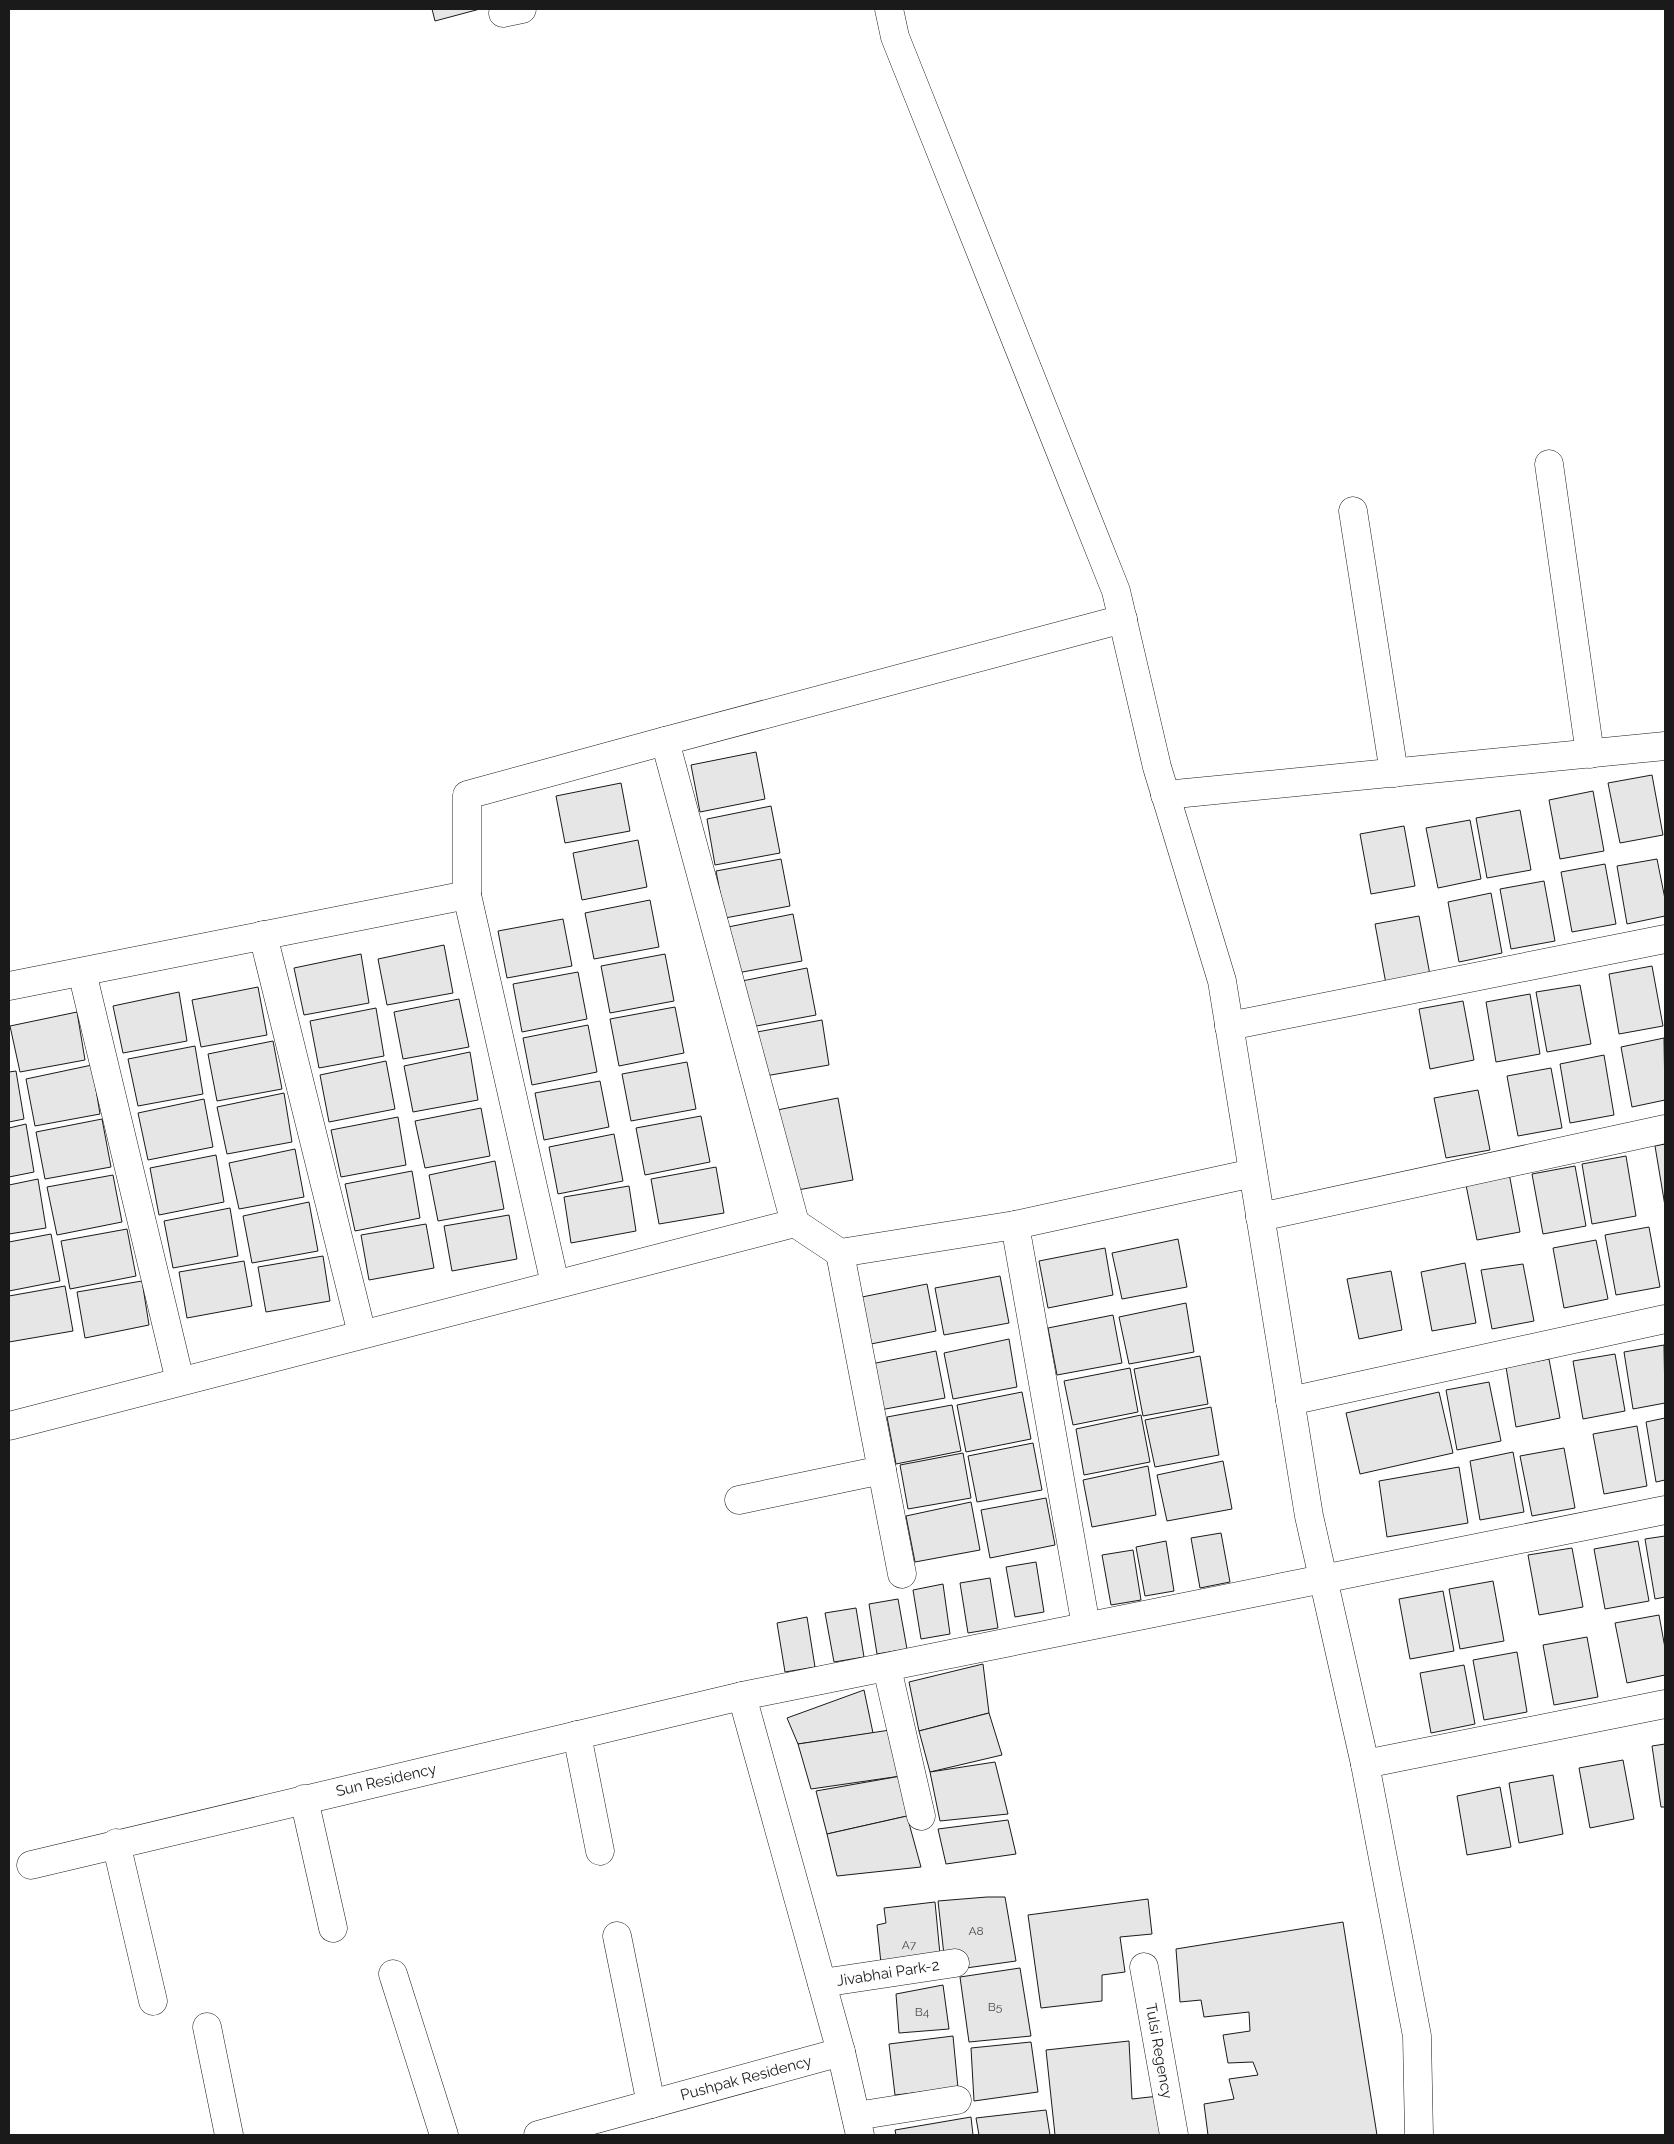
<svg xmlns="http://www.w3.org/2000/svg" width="1674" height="2144" font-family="Raleway,sans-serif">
<rect width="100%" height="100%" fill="#fff"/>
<g fill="#e6e6e6" stroke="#1a1a1a">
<polygon points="432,9 480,9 435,21"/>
<polygon points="756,752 765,799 700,812 691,765"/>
<polygon points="1652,775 1663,835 1620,843 1608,783"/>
<polygon points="621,783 630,831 565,843 556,796"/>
<polygon points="1593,791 1604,851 1560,859 1549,800"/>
<polygon points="771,806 780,853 715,865 707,819"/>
<polygon points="1520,810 1531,870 1487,878 1476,818"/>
<polygon points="1470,820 1481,879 1438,888 1426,828"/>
<polygon points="1404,826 1415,886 1371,894 1360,834"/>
<polygon points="638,840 647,887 582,900 573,853"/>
<polygon points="781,859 790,906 725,918 716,871"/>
<polygon points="1657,859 1665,899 1665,916 1627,924 1617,866"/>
<polygon points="1605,864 1616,924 1572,932 1561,872"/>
<polygon points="1544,881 1555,941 1511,949 1500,889"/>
<polygon points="1491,893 1502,953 1459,962 1448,902"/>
<polygon points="650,900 659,947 594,959 585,913"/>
<polygon points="793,914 802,961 737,973 728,927"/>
<polygon points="1419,916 1430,975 1386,984 1375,924"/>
<polygon points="563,919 572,966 507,978 498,931"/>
<polygon points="444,945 453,993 387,1005 378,959"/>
<polygon points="361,954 369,1003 304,1015 294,968"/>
<polygon points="665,954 674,1001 610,1013 601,966"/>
<polygon points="1652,966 1663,1026 1619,1034 1609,974"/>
<polygon points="807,968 816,1015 751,1027 742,981"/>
<polygon points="578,972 587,1019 522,1032 513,984"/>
<polygon points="1580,985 1591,1044 1547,1052 1536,992"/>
<polygon points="258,987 267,1035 201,1047 192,1000"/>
<polygon points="179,992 187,1041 123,1053 113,1006"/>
<polygon points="1530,994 1540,1054 1496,1062 1486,1002"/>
<polygon points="459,999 469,1047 403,1059 394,1012"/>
<polygon points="1463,1001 1474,1060 1430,1069 1419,1009"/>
<polygon points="675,1007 684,1053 619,1066 610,1019"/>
<polygon points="376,1008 384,1056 319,1068 310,1021"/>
<polygon points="77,1012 85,1060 20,1072 10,1026"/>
<polygon points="822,1020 829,1065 765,1076 757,1032"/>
<polygon points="588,1025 597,1072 532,1085 523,1038"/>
<polygon points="1664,1038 1665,1100 1632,1107 1621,1047"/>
<polygon points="273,1041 282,1089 217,1101 208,1054"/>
<polygon points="195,1046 203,1094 138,1106 128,1059"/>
<polygon points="470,1052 478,1100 413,1112 404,1066"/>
<polygon points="1604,1055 1614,1115 1570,1123 1560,1064"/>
<polygon points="386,1061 395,1109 329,1122 320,1075"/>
<polygon points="687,1062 696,1109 631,1121 622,1074"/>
<polygon points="92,1065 100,1114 35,1126 26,1079"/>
<polygon points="1551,1068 1562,1128 1518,1136 1507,1076"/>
<polygon points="16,1071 24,1119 9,1122 9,1072"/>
<polygon points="600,1081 609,1127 544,1140 535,1093"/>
<polygon points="1478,1090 1490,1150 1446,1158 1434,1098"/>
<polygon points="284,1093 292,1142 227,1154 217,1107"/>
<polygon points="838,1098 853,1180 792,1191 777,1110"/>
<polygon points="204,1099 213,1147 148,1160 138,1113"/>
<polygon points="481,1108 490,1156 425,1168 415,1121"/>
<polygon points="701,1116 710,1162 645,1175 636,1128"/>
<polygon points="398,1117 406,1165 341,1177 331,1130"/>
<polygon points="102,1119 111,1167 45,1179 36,1132"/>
<polygon points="26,1124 34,1172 9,1177 9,1128"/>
<polygon points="614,1134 623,1181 558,1194 549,1147"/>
<polygon points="1665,1144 1665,1206 1655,1146"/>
<polygon points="295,1149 304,1197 239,1209 229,1163"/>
<polygon points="216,1155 224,1202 159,1215 150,1168"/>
<polygon points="1626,1156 1636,1216 1592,1224 1582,1164"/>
<polygon points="495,1161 504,1209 438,1221 429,1175"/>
<polygon points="1575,1166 1586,1226 1543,1234 1532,1174"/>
<polygon points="716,1167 724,1213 659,1224 651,1179"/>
<polygon points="412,1171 420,1218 355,1231 345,1184"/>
<polygon points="1509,1173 1520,1232 1477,1240 1465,1180"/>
<polygon points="113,1175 122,1222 57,1235 47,1187"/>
<polygon points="38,1179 46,1228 9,1234 9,1185"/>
<polygon points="629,1186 636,1231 571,1243 564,1197"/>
<polygon points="309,1202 318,1251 252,1263 243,1216"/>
<polygon points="230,1208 238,1256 173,1268 164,1221"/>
<polygon points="509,1215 517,1259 452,1271 444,1226"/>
<polygon points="426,1224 434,1268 369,1280 361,1235"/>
<polygon points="1649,1227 1660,1287 1616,1295 1605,1235"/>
<polygon points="127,1229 136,1276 70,1289 61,1241"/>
<polygon points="51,1234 60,1281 9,1291 9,1242"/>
<polygon points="1178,1239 1187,1287 1122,1299 1112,1253"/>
<polygon points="1596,1240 1608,1299 1564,1308 1553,1248"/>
<polygon points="1105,1248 1113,1295 1048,1308 1039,1261"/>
<polygon points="323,1256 330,1301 266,1312 258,1267"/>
<polygon points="244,1261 252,1306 187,1318 179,1272"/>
<polygon points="1465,1263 1476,1323 1432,1331 1421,1272"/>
<polygon points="1523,1264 1534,1321 1492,1329 1481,1270"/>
<polygon points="1391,1271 1402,1330 1359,1339 1347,1279"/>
<polygon points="1000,1276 1009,1323 944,1335 935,1288"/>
<polygon points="142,1281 149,1325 85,1338 77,1292"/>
<polygon points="927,1284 936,1331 871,1344 862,1297"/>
<polygon points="65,1286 73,1331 9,1342 9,1296"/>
<polygon points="1186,1303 1194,1352 1129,1364 1119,1317"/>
<polygon points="1113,1315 1122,1363 1057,1375 1048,1328"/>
<polygon points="1009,1339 1017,1387 953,1399 944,1353"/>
<polygon points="1664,1345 1665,1403 1633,1409 1624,1352"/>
<polygon points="936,1351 945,1398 880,1410 871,1364"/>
<polygon points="1615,1354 1625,1411 1583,1419 1573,1361"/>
<polygon points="1200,1356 1208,1404 1143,1416 1134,1369"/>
<polygon points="1549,1359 1560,1418 1516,1427 1506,1367"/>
<polygon points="1130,1368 1138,1412 1073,1425 1064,1381"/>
<polygon points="1489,1382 1501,1441 1457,1450 1446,1390"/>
<polygon points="1022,1392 1031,1439 966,1452 957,1405"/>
<polygon points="1439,1392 1453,1453 1360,1474 1346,1413"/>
<polygon points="952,1405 961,1451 896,1464 887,1417"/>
<polygon points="1211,1407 1219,1455 1155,1467 1145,1420"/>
<polygon points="1141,1415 1150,1462 1084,1475 1076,1429"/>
<polygon points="1665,1418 1665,1480 1656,1482 1646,1422"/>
<polygon points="1637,1426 1647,1486 1604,1494 1593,1434"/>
<polygon points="1033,1443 1042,1490 977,1502 968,1456"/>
<polygon points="1564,1448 1575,1508 1532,1516 1520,1456"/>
<polygon points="1513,1452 1524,1512 1480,1520 1470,1461"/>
<polygon points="963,1453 971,1498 908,1509 900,1465"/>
<polygon points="1223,1461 1232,1509 1167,1521 1157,1475"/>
<polygon points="1148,1466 1156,1515 1092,1527 1083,1480"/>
<polygon points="1459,1467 1468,1523 1387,1537 1379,1481"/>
<polygon points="1046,1498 1055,1545 990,1558 981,1510"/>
<polygon points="971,1502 980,1550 915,1562 906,1516"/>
<polygon points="1221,1533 1230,1582 1200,1588 1191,1538"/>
<polygon points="1665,1536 1665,1597 1655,1599 1645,1539"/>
<polygon points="1166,1541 1174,1591 1145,1596 1136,1547"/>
<polygon points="1638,1541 1649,1601 1605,1609 1594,1549"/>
<polygon points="1572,1548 1583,1607 1539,1615 1528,1555"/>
<polygon points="1133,1550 1141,1600 1111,1605 1102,1555"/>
<polygon points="1036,1562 1044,1612 1015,1617 1006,1567"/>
<polygon points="990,1578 998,1628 968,1633 960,1583"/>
<polygon points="1493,1581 1504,1641 1460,1649 1449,1589"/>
<polygon points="943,1584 950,1634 921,1639 913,1590"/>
<polygon points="1443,1591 1454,1651 1410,1659 1399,1599"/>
<polygon points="898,1599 907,1649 877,1654 869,1604"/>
<polygon points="856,1608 864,1657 834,1662 825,1613"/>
<polygon points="1659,1615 1665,1648 1665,1675 1627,1683 1615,1623"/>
<polygon points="807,1617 815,1667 785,1672 777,1623"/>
<polygon points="1587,1637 1598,1697 1554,1705 1543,1645"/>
<polygon points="1517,1652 1527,1712 1484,1720 1473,1660"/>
<polygon points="983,1664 989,1713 919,1731 909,1682"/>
<polygon points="1464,1665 1475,1724 1431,1733 1420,1673"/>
<polygon points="864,1690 873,1733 798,1744 787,1718"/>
<polygon points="989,1713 1002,1755 930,1772 919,1731"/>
<polygon points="890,1730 901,1776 811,1789 798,1744"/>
<polygon points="1665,1744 1665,1807 1661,1807 1652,1746"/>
<polygon points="1623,1760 1634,1819 1590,1828 1579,1768"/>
<polygon points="995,1762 1008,1814 940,1821 930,1772"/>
<polygon points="1553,1775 1563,1834 1519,1843 1509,1783"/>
<polygon points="901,1776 907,1816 827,1834 816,1791"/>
<polygon points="1500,1787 1511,1847 1467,1855 1457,1796"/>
<polygon points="907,1816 921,1867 837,1876 827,1834"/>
<polygon points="1008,1820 1016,1854 946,1864 938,1829"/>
<polygon points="987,1897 1005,1897 1016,1961 966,1968 945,1964 938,1901"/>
<polygon points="1148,1899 1152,1934 1120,1937 1125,1972 1102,1975 1102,2001 1041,2008 1028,1915"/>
<polygon points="935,1902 941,1965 882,1973 877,1925 886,1923 884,1908"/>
<polygon points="1343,1922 1377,2135 1208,2135 1204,2104 1234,2099 1229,2079 1258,2075 1253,2062 1228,2063 1223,2035 1250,2031 1249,2012 1204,2017 1201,2000 1180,2002 1176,1949"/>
<polygon points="1020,1968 1031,2036 969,2042 960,1977"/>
<polygon points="943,1985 949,2029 899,2033 896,1994"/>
<polygon points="953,2036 958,2088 895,2095 889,2044"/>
<polygon points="1129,2041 1132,2099 1159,2096 1163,2135 1055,2135 1046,2050"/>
<polygon points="1031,2042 1038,2092 974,2101 971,2048"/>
<polygon points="1046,2110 1050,2135 979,2135 976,2118"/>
<polygon points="971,2117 973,2135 896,2135 895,2130"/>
</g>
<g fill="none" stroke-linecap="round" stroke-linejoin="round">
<defs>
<g id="minor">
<polyline points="503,13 522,9"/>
<polyline points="1549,464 1590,754"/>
<polyline points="1353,511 1394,773"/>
<polyline points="665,741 1123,619"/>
<polyline points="1165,795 1665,746"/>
<polyline points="467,895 555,1284"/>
<polyline points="263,935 362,1334"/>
<polyline points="82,972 180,1381"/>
<polyline points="9,986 467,895 467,795 665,741 795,1223 840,1253 1015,1225 1253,1173"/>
<polyline points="1229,1026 1665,939"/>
<polyline points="1260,1217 1665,1129"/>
<polyline points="1015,1225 1086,1626"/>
<polyline points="840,1253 902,1574"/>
<polyline points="1290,1401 1665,1319"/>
<polyline points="9,1426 795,1223"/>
<polyline points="739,1500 882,1470"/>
<polyline points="887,1668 921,1816"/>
<polyline points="742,1696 841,2052 860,2135"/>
<polyline points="577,1735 600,1851"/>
<polyline points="1365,1764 1665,1704"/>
<polyline points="304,1799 333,1928"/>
<polyline points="116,1843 153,2001"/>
<polyline points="31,1865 742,1696 1665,1510"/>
<polyline points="617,1936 651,2104"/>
<polyline points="1144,1967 1174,2135"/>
<polyline points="393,1974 444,2135"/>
<polyline points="822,1983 955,1963"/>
<polyline points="207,2027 229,2135"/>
<polyline points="856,2116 957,2100"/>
<polyline points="538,2135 841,2052"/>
</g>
<polyline id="tertiary" points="889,9 895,37 1116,591 1157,767 1222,981 1309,1516 1365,1764 1417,2036 1419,2135"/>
</defs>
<use href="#minor" stroke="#1a1a1a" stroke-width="29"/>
<use href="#tertiary" stroke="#1a1a1a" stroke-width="29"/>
<use href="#minor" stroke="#fff" stroke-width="28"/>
<use href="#tertiary" stroke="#fff" stroke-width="28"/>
</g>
<g text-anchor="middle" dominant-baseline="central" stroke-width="4" stroke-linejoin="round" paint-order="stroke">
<g font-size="12" fill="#4d4d4d">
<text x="976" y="1931">A8</text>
<text x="909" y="1945">A7</text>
<text x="995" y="2007">B5</text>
<text x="922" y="2012">B4</text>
</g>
<g font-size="15" fill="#1a1a1a" stroke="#fff">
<text transform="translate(386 1780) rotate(-13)">Sun Residency</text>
<text transform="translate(888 1973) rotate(-9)">Jivabhai Park-2</text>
<text transform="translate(1159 2051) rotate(80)">Tulsi Regency</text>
<text transform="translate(746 2078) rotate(-15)">Pushpak Residency</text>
</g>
</g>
<rect width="1674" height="2144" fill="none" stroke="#1a1a1a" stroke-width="20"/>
</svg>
